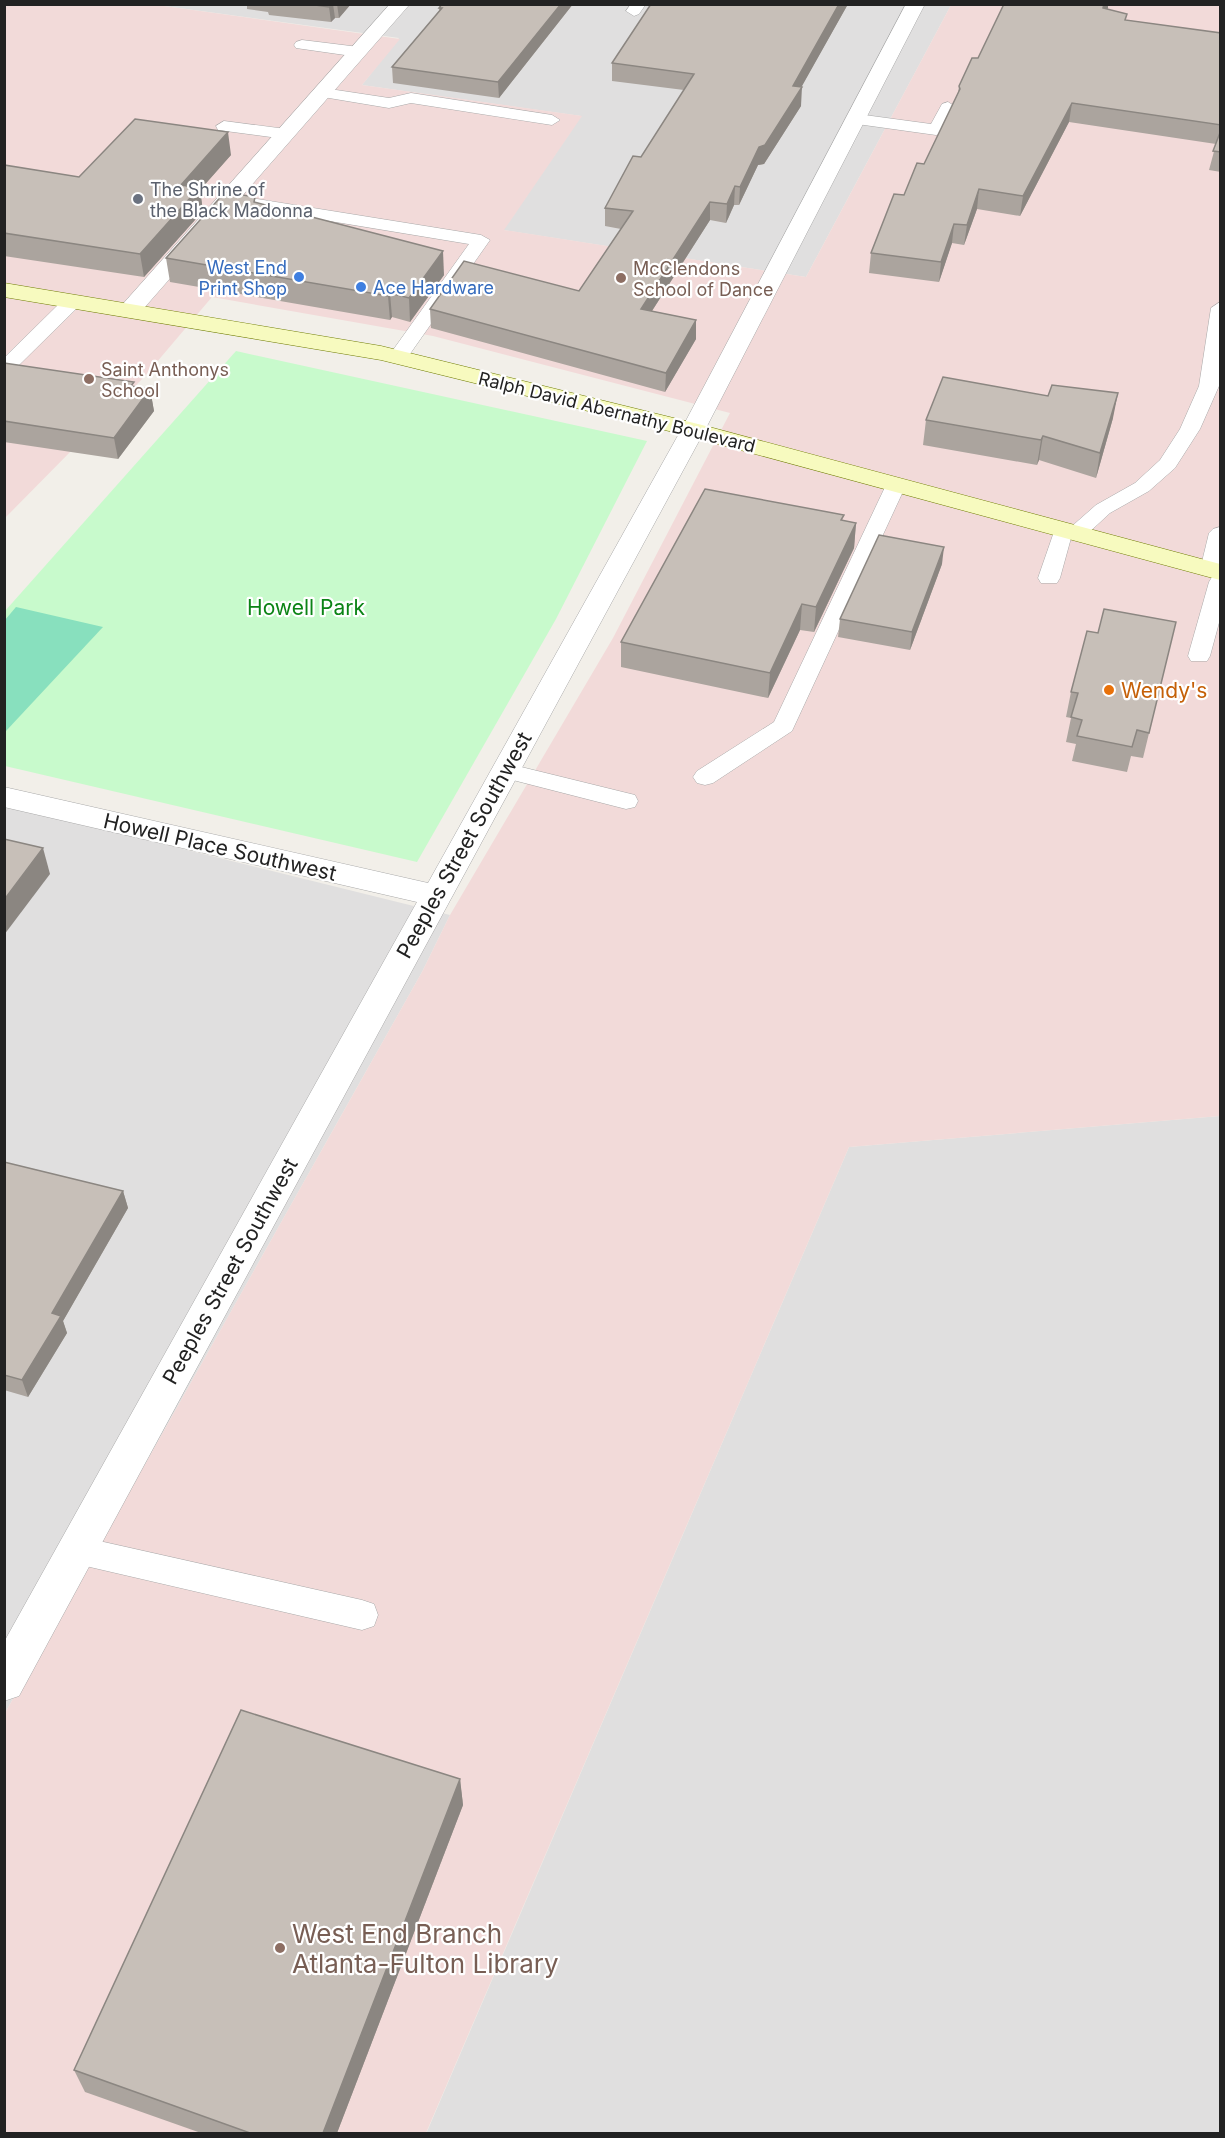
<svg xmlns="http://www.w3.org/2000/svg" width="1225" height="2138" font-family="Inter,sans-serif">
<rect width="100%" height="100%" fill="#f2efe9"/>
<g fill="#e0dfdf">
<polygon points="157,5 951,5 806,277 503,230 581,116 362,85 399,38"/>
<polygon points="5,805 450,915 422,972 5,1713"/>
<polygon points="1220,1116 1220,2133 426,2134 849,1147"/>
</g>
<polygon fill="#f2dad9" points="5,5 157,5 400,39 362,85 582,116 504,230 806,277 951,5 1220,5 1220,1116 849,1147 426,2133 5,2133 5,1713 422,972 450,915 613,638 730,413 433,336 212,297 145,376 5,518"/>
<polygon fill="#c8facc" points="236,351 647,441 556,619 417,862 5,766 5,611"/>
<polygon fill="#88e0be" points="16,607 103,627 6,731 5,620"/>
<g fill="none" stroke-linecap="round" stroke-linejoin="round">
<defs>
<g id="service">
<polygon points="631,4 646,4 639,14 634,16 626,11"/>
<polygon points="302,40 359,47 367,52 359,57 296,48 294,45 296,42"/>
<polygon points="323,88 389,98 411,93 552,115 560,120 552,125 411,103 389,108 317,96 315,93 317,90"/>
<polygon points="948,102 956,107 942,134 936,135 857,124 849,119 857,114 931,124 942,104"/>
<polygon points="224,121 286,129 294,134 286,139 218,130 216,126"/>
<polygon points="232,195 481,235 490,240 405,361 398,363 388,357 469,244 226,204 223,200 226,196"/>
<polygon points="73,295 80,297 82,301 80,305 11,373 4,375 4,358 66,297"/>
<polygon points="1220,302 1219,386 1200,429 1175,468 1149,491 1110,513 1084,537 1071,538 1060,578 1057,583 1041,583 1038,578 1056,526 1063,524 1071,527 1096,505 1135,483 1160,460 1180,429 1199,386 1211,308"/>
<polygon points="896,479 903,481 906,485 792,731 713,783 705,785 697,783 693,777 697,771 774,722 886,485 889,481"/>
<polygon points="1220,527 1220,572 1211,576 1203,575 1200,570 1209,533 1213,529"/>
<polygon points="1220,575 1220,619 1210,656 1207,661 1191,661 1188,656 1209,582 1212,577"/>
<polygon points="505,763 635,795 638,801 635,807 626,809 497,776 493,771 497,766"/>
<polygon points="77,1536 362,1600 374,1604 378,1615 374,1626 362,1630 77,1564 66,1560 61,1550 66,1540"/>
</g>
<g id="minor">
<polygon points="390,4 410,4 138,315 122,315 119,310 122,305"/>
<polygon points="906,4 925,4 705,430 19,1696 4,1701 4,1642 417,902 4,807 4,787 428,883 681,430"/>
</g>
<polygon id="secondary" points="4,283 381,346 702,425 1220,564 1220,580 685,435 381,360 4,297"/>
</defs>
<use href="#service" stroke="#a9a9a9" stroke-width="1"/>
<use href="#minor" stroke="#a9a9a9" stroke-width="1"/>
<use href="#secondary" stroke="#707d05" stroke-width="1"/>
<use href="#service" fill="#fff" fill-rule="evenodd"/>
<use href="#minor" fill="#fff" fill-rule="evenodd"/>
<use href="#secondary" fill="#f7fabf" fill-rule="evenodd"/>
</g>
<g fill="#aba49e">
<polygon points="247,4 351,4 339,18 335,18 331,22 269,15 268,12 247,9"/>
<polygon points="442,4 573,4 499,98 393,83 392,67 439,11 439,8"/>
<polygon points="651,4 848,4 801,87 801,106 764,164 758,165 739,205 734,205 726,223 710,220 652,311 696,320 696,339 665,392 431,328 430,309 579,291 621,229 605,226 605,208 641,157 684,90 612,81 612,63"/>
<polygon points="1104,4 1108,4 1107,9 1126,20 1221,33 1221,172 1209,170 1216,144 1069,122 1020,216 977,209 964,245 952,243 939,282 869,273 871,253 904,195 924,164 958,93 959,86 978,58"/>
<polygon points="231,155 200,190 203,211 144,277 4,256 4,165 79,177"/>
<polygon points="255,202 444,275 410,322 392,317 390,320 170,282 166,258"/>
<polygon points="4,363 150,389 154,411 118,459 4,442"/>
<polygon points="1113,418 1096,478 1039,460 1037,465 923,445 926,420"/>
<polygon points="843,521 856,523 854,548 814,632 800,630 768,698 621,667 621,642"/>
<polygon points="942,564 910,650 838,637 840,619"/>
<polygon points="1176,622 1143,758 1131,756 1127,772 1072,761 1076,744 1066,742 1071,718 1066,717 1071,692 1098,633"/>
<polygon points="4,1162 123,1191 128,1208 63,1321 67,1333 28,1397 4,1390"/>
<polygon points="460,1779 463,1805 337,2133 201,2133 85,2092 74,2070"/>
</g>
<g fill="#8b8681">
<polygon points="331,4 333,4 335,18 331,22 329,7"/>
<polygon points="337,4 351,4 339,18"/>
<polygon points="561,4 573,4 499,98 498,82"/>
<polygon points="839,4 848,4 797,95 802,87 801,106 764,164 758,165 739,205 740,187 759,147"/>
<polygon points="1104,4 1108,4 1108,8 1100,27 1103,8"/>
<polygon points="1072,103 1069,122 1020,216 1023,196"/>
<polygon points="228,132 231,155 200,190 203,211 144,277 140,254 181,185"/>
<polygon points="735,186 734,205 726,223 727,204"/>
<polygon points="979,189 977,209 964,245 967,225"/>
<polygon points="710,202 710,220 641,328 641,309"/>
<polygon points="954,224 952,243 939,282 941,262"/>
<polygon points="443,251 444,275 410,322 409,298"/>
<polygon points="390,293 392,317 390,320 388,296"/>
<polygon points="696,320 696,339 665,392 666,373"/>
<polygon points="150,389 154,411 118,459 114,438"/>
<polygon points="1118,393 1113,418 1096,478 1100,453"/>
<polygon points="1043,436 1039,460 1037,465 1041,440"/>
<polygon points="856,523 854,548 814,632 816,607"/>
<polygon points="944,547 942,564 910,650 912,632"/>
<polygon points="802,604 800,630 768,698 770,673"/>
<polygon points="43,848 50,874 4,935 4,900"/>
<polygon points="123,1191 128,1208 63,1321 67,1333 28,1397 22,1380 52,1313"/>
<polygon points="460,1779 463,1805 337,2133 323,2133"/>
</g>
<g fill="#c7bfb8" stroke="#8b8681" stroke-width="1.5">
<polygon points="308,4 331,4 329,7"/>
<polygon points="442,4 561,4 498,82 392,67 442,8 439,8"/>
<polygon points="651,4 839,4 793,86 802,87 765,145 759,147 740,187 735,186 727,204 710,202 641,309 696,320 666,373 430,309 464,261 579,291 633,211 605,208 633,156 641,157 694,74 612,63"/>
<polygon points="1004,4 1104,4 1103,8 1127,14 1125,20 1221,33 1221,125 1072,103 1023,196 979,189 967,225 954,224 941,262 871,253 894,194 904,195 917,163 924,164 960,89 959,86 972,58 978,58"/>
<polygon points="135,119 228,132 181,185 199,188 140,254 4,233 4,165 79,177"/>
<polygon points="1221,130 1221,152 1213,151"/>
<polygon points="225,192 255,197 254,202 443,251 409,298 390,293 388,296 166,258"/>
<polygon points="4,363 134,382 131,386 150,389 114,438 4,421"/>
<polygon points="943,377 1048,396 1052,385 1118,393 1100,453 1043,436 1041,440 926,420"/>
<polygon points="705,489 844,515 841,520 856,523 816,607 802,604 770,673 621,642"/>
<polygon points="879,535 944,547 912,632 840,619"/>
<polygon points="1104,609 1176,622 1149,733 1137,730 1132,747 1077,736 1082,720 1071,717 1078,693 1071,692 1087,631 1098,633"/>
<polygon points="4,839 43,848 4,900"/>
<polygon points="4,1162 123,1191 52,1313 61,1316 22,1380 4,1375"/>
<polygon points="241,1710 460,1779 323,2133 250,2133 74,2070"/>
</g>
<circle fill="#6b7280" stroke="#fff" stroke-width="2" cx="138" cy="199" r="6"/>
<g fill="#3f7fe0" stroke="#fff" stroke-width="2">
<circle cx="299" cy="277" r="6"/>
<circle cx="361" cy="287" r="6"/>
</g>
<g fill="#8d6e63" stroke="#fff" stroke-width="2">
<circle cx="621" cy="278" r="6"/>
<circle cx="89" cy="379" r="6"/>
<circle cx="280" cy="1948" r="6"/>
</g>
<circle fill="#e8710a" stroke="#fff" stroke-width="2" cx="1109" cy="690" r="6"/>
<g text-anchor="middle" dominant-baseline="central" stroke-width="4.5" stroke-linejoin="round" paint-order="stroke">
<g font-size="18" fill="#5b616d" stroke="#fff" text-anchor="start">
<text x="150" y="189">The Shrine of<tspan x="150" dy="21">the Black Madonna</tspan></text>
</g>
<g font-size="18" fill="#366cbe" stroke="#fff" text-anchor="end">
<text x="287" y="267">West End<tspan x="287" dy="21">Print Shop</tspan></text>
<text x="373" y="287" text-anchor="start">Ace Hardware</text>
</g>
<g font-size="18" fill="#785e54" stroke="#fff" text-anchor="start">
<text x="633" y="268">McClendons<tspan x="633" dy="21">School of Dance</tspan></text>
<text x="101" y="369">Saint Anthonys<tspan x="101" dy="21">School</tspan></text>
</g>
<g font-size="18" fill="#222" stroke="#fff">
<text transform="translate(617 412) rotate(14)">Ralph David Abernathy Boulevard</text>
</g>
<g font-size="21" fill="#0c8416" stroke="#fff">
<text x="306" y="607">Howell Park</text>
</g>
<g font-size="21" fill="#c56008" stroke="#fff" text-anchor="start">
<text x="1121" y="690">Wendy's</text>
</g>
<g font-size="21" fill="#222" stroke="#fff">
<text transform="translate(464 845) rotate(-61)">Peeples Street Southwest</text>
<text transform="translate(220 847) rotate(13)">Howell Place Southwest</text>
<text transform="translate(230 1271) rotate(-61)">Peeples Street Southwest</text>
</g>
<g font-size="26" fill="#785e54" stroke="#fff" text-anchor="start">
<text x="292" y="1933">West End Branch<tspan x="292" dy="30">Atlanta-Fulton Library</tspan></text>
</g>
</g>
<rect width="1225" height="2138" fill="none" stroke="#222222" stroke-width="12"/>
</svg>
